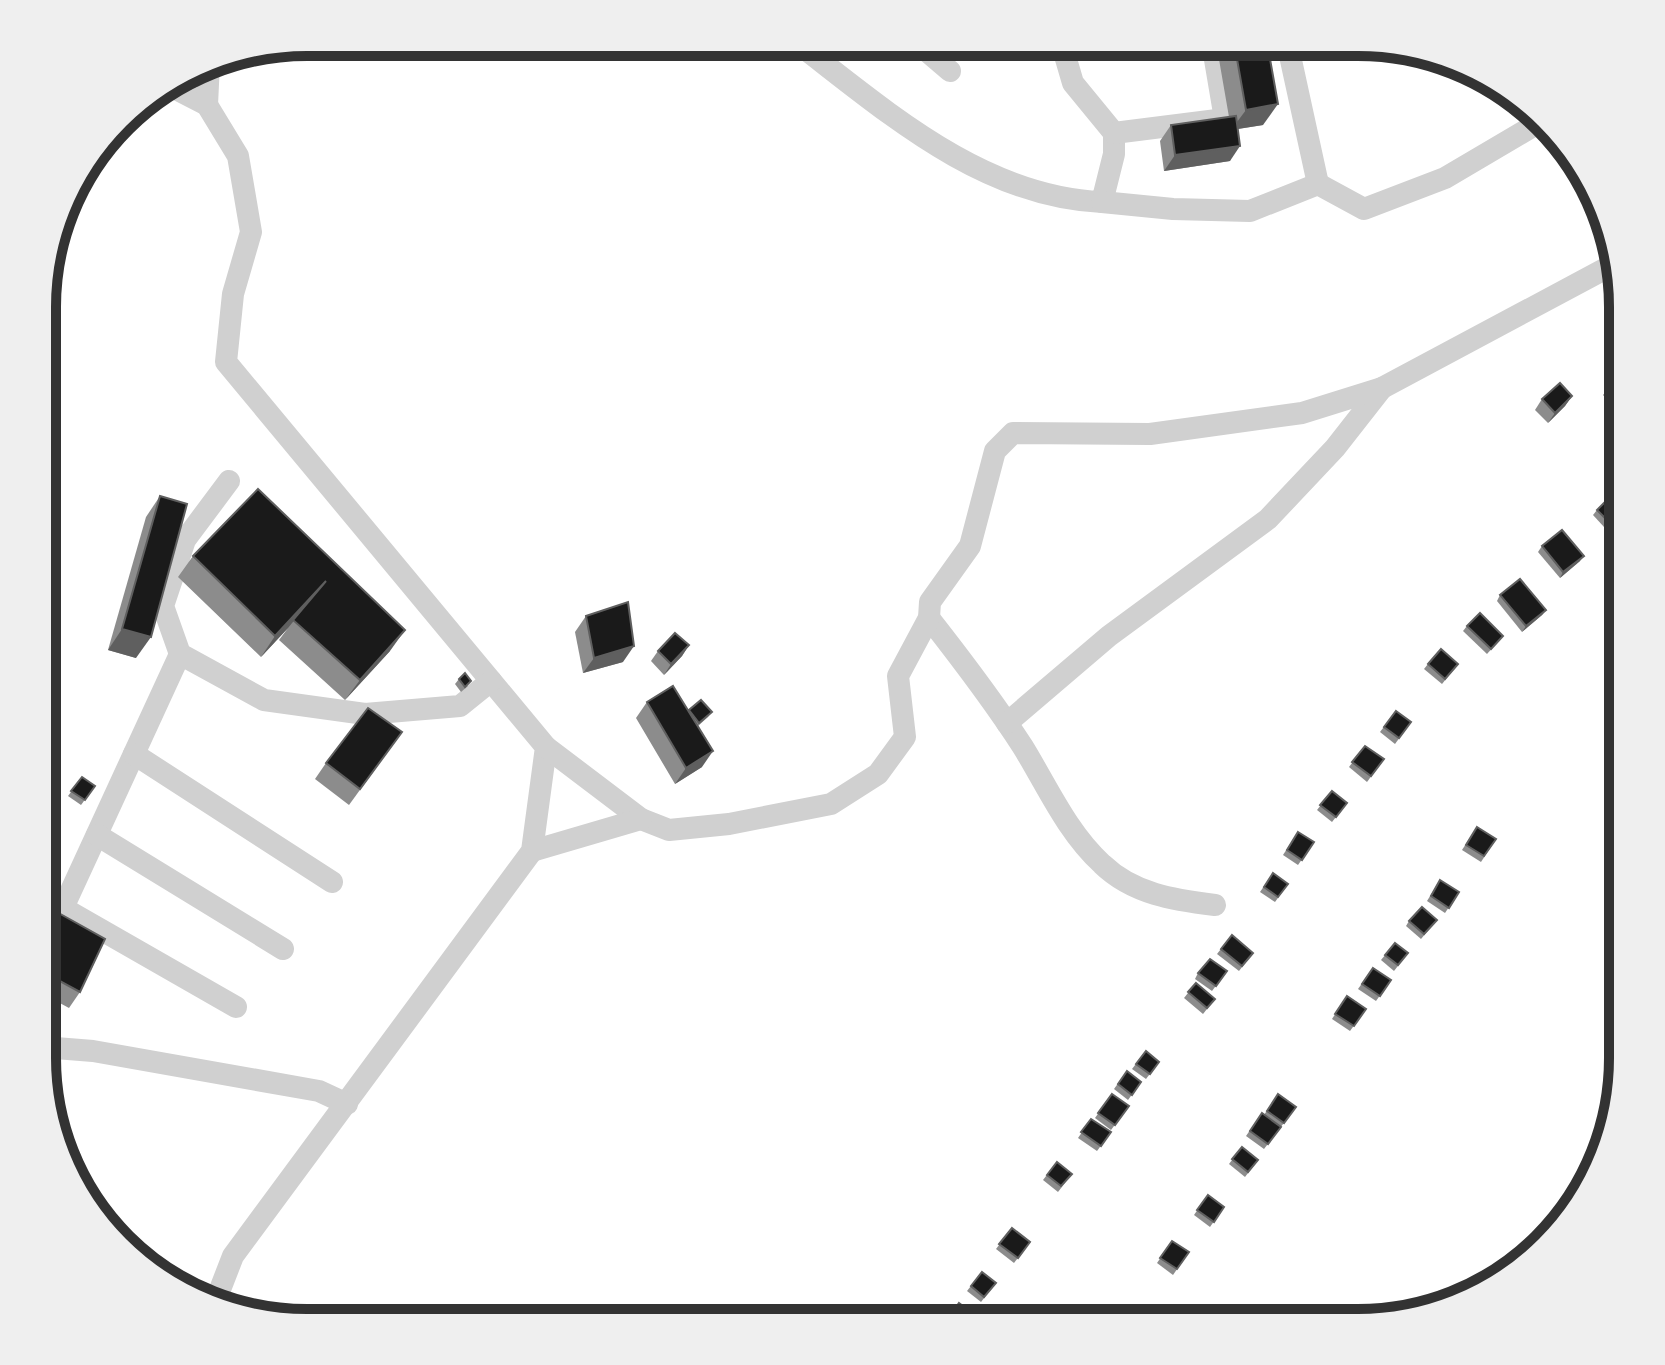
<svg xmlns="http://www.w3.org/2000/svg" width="1665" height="1365" font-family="'Golos Text',sans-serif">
<rect width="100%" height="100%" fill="#fff"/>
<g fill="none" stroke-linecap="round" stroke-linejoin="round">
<g stroke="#d0d0d0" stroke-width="22">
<path d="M796,42c90,69 186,155 306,160l12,-48v-21l-41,-50 -12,-41"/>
<polyline points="916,42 950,71"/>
<polyline points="1287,42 1318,184"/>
<polyline points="170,86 207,105 238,156 251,232 233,294 226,362 546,747 532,851 233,1256 214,1305"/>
<polyline points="207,105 209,63"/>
<polyline points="1114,133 1225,119 1212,42"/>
<polyline points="1102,202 1173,209 1250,211 1318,184 1364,209 1445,178 1545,119"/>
<polyline points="229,481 185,540 163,606 180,654 264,700 365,714 460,706 491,681"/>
<path d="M929,618c33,42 65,84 94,129 24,39 44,85 79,117 31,30 72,36 113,41"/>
<polyline points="180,654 63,908 236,1007"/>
<polyline points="1007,723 1109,636 1268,519 1335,448 1382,388"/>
<polyline points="546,747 641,819 669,830 729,824 831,804 878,774 905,737 898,676 929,618 930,602 970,546 995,451 1013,433 1150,434 1302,413 1382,388 1614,264"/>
<polyline points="134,754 332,882"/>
<polyline points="97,835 283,949"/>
<polyline points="532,851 641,819"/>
<polyline points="43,1047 93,1051 319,1091 347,1104"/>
</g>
</g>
<g fill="#8c8c8c">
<polygon points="1216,42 1267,42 1263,125 1238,129 1230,161 1164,171 1160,141 1171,125 1229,117"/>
<polygon points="1607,390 1623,406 1617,411 1603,395"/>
<polygon points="1572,396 1565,406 1548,423 1535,410 1542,399"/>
<polygon points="1623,482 1623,510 1621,512 1607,498 1611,492"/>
<polygon points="160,496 136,658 108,650 146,517"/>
<polygon points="1597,510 1615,516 1604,527 1593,515"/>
<polygon points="1542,546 1580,561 1560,578 1538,552"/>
<polygon points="193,556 390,651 345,700 279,640 288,628 261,657 178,577"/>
<polygon points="1500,595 1546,610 1542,615 1522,632 1497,601"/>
<polygon points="586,616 623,662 583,673 575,632"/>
<polygon points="1467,626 1503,636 1487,654 1463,631"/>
<polygon points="689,645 682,656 664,675 651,661 658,651"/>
<polygon points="1428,664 1458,664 1442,684 1424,669"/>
<polygon points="459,679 468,686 461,692 455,684"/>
<polygon points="647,702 689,711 712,712 708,717 698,726 702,767 675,784 636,718"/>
<polygon points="1396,711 1411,722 1395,744 1380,732"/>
<polygon points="402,732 349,805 315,779 326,763"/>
<polygon points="1365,746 1384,759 1367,782 1349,767"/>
<polygon points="82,777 95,786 81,805 68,796"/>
<polygon points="1332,791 1347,803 1332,822 1317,810"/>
<polygon points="1477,827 1496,839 1481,862 1462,850"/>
<polygon points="1298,832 1314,842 1298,865 1283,855"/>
<polygon points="1273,873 1288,884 1275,902 1260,892"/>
<polygon points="1440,880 1459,892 1445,913 1427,901"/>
<polygon points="55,911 80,992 69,1008 43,994 43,930"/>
<polygon points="1437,920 1421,939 1406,926 1409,921"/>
<polygon points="1232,935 1253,953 1239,971 1217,954"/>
<polygon points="1395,943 1408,953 1394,971 1381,960"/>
<polygon points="1373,968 1391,980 1376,1001 1358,989"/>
<polygon points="1227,971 1212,991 1195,979 1198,973"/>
<polygon points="1196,983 1215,999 1203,1014 1184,998"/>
<polygon points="1347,996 1366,1009 1350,1031 1332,1019"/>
<polygon points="1146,1051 1159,1062 1146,1079 1132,1069"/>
<polygon points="1127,1071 1141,1082 1128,1100 1114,1089"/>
<polygon points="1112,1094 1129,1106 1111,1130 1095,1118"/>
<polygon points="1278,1094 1296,1107 1264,1149 1246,1136 1262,1113 1264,1115"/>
<polygon points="1091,1119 1111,1132 1097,1151 1078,1138"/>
<polygon points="1242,1147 1258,1160 1245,1177 1229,1164"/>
<polygon points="1057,1162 1072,1174 1058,1192 1043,1180"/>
<polygon points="1208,1195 1224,1207 1210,1227 1194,1215"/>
<polygon points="1012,1228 1030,1242 1014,1263 996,1249"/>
<polygon points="1172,1241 1189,1252 1173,1275 1157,1263"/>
<polygon points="982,1272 996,1283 981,1302 967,1291"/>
<polygon points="959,1303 969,1323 946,1323 945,1322"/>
</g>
<g fill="#5f5f5f">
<polygon points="1278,104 1263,125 1231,130 1246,110"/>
<polygon points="1240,146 1230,161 1164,171 1175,155"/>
<polygon points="1572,396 1565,406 1548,423 1555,413"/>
<polygon points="1584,556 1580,561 1560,578 1563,572"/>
<polygon points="326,581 288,628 261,657 275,636"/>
<polygon points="1546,610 1542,615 1522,632 1526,626"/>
<polygon points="122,629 151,637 136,658 108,650"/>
<polygon points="405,630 390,651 345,700 360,680"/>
<polygon points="689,645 682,656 664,675 671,664"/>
<polygon points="634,646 623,662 583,673 594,658"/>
<polygon points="713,751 702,767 675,784 686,768"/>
</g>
<g fill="#1a1a1a" stroke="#5f5f5f" stroke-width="2">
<polygon points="1234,42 1267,42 1278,104 1246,110"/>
<polygon points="1236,116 1240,146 1175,155 1171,125"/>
<polygon points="1623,376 1623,404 1620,406 1607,390"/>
<polygon points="1560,383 1572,396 1555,413 1542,399"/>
<polygon points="1622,481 1623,482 1623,505 1611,492"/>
<polygon points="258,489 405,630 360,680 293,620 326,581 275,636 193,556"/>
<polygon points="160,496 187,504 151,637 122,629"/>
<polygon points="1607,500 1618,511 1608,521 1597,510"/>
<polygon points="1562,530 1584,556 1563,572 1542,546"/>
<polygon points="1520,579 1546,610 1526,626 1500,595"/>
<polygon points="628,602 634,646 594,658 586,616"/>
<polygon points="1480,613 1503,636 1491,649 1467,626"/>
<polygon points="675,633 689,645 671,664 658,651"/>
<polygon points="1441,649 1458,664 1445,679 1428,664"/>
<polygon points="465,673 471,681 465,687 459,679"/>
<polygon points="673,686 713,751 686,768 647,702"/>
<polygon points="701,700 712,712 699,723 689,710"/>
<polygon points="368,708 402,732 360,789 326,763"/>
<polygon points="1396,711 1411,722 1399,738 1384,727"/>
<polygon points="1365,746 1384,759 1371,776 1352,762"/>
<polygon points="82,777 95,786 85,800 71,791"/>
<polygon points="1332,791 1347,803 1336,817 1320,805"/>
<polygon points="1477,827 1496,839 1484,856 1466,845"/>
<polygon points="1298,832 1314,842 1302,860 1287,850"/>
<polygon points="1273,873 1288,884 1278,897 1264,887"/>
<polygon points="1440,880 1459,892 1449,908 1431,896"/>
<polygon points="1422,907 1437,920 1424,934 1409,921"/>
<polygon points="55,911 105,939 80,992 43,972 43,936"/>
<polygon points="1232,935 1253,953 1242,966 1221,949"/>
<polygon points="1395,943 1408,953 1398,965 1385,955"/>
<polygon points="1210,959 1227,971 1216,986 1198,973"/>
<polygon points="1373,968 1391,980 1380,996 1362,984"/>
<polygon points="1196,983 1215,999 1207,1008 1188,992"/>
<polygon points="1347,996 1366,1009 1354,1026 1335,1014"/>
<polygon points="1146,1051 1159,1062 1150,1074 1136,1064"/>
<polygon points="1127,1071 1141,1082 1132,1095 1118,1084"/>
<polygon points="1112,1094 1129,1106 1115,1125 1098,1113"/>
<polygon points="1278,1094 1296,1107 1284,1123 1267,1111"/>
<polygon points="1262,1113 1281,1127 1268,1144 1250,1131"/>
<polygon points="1091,1119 1111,1132 1101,1146 1081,1132"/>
<polygon points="1242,1147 1258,1160 1248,1172 1232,1159"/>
<polygon points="1057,1162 1072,1174 1061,1186 1047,1175"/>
<polygon points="1208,1195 1224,1207 1214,1222 1197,1210"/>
<polygon points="1012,1228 1030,1242 1018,1258 999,1244"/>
<polygon points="1172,1241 1189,1252 1177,1269 1160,1258"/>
<polygon points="982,1272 996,1283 984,1297 971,1286"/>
<polygon points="959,1303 975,1315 969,1323 957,1323 949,1317"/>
</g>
<path d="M0 0H1665V1365H0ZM307 56H1358A251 251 0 0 1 1609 307V1058A251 251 0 0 1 1358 1309H307A251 251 0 0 1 56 1058V307A251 251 0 0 1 307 56Z" fill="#efefef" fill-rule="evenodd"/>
<path fill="none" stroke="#333" stroke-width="10" d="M307 56H1358A251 251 0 0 1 1609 307V1058A251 251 0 0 1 1358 1309H307A251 251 0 0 1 56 1058V307A251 251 0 0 1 307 56Z"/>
</svg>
